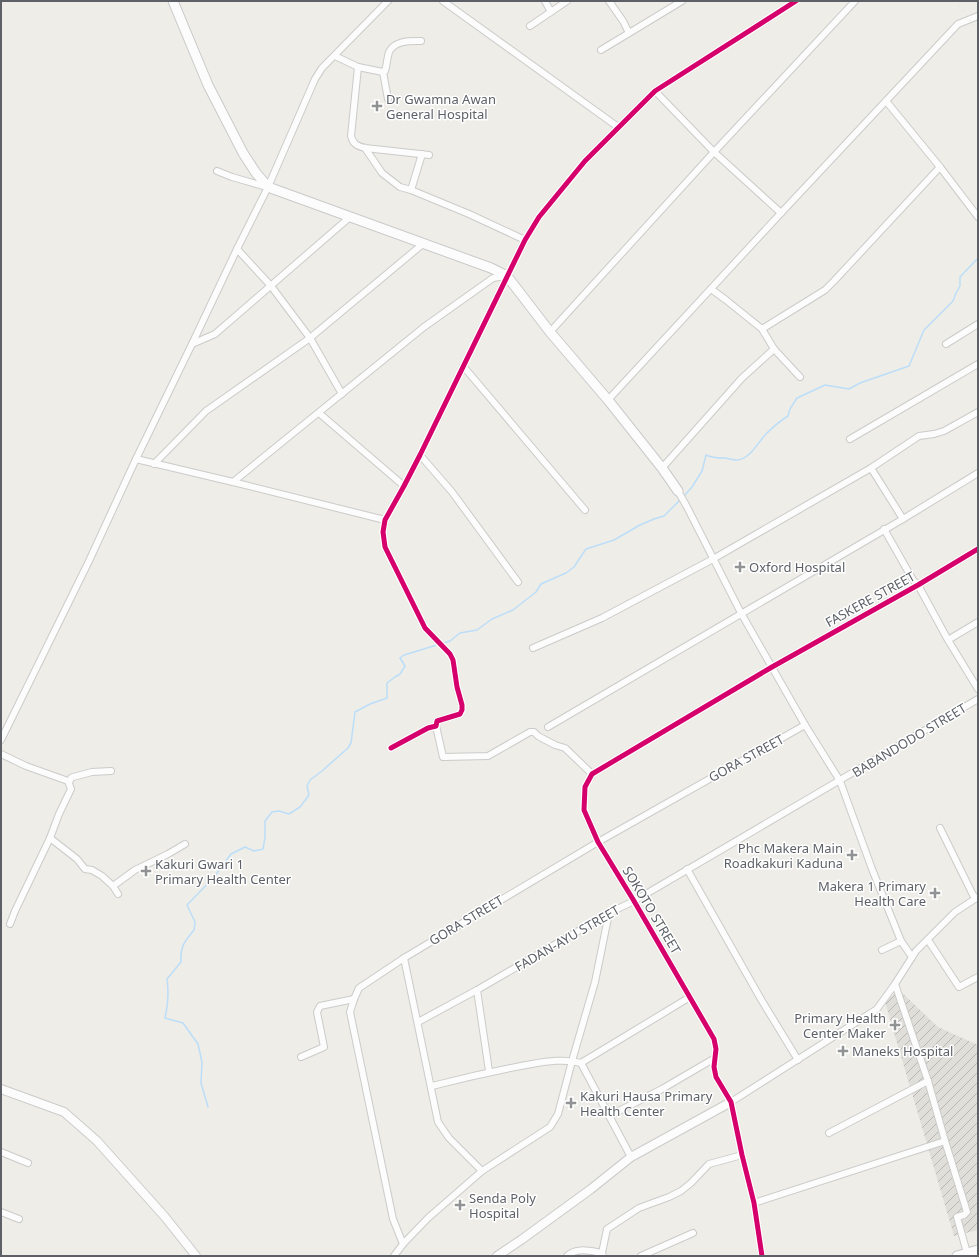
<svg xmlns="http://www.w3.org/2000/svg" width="979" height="1257" font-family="'Noto Sans',sans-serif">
<defs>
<pattern id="industrial-furrows" width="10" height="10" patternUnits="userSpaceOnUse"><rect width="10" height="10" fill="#dfded9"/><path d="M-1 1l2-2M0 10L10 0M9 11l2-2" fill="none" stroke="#b8b7b4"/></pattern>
</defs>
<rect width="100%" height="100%" fill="#eeede8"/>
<polygon fill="url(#industrial-furrows)" points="899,990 938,1027 978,1045 978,1230 954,1236 885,1002"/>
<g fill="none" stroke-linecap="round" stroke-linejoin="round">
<g stroke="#bcdef8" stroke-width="1.5">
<path d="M684,496l8,-9 10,-16 4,-16c6,3 11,3 18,3 4,0 8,2 12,2 14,0 22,-18 30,-26 7,-7 14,-13 22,-18l2,-7 7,-11 28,-13 24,4 11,-6 49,-17 15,-36 29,-29 3,-8 4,-7v-9l18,-19"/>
<polyline points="443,643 450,641 460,633 477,630 492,619 513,610 536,592 541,584 566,573 574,567 586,549 614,540 640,525 654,519 664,516 680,500"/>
<path d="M208,1107l-7,-24 1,-21 -4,-18 -15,-21 -18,-5c3,-14 4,-26 2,-39l14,-17c-1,-15 3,-20 13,-32l1,-8 -8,-17 27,-28 17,-23 14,-7 9,4 9,-2 2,-12v-16l7,-9 7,-1 10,3 11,-7 9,-12 -2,-9 3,-6 12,-9 26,-23 3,-5 4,-31 15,-8 17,-6v-15l8,-6 5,-3 5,-8 -5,-8 4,-3 33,-10"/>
</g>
<defs>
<g id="minor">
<polyline points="443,1 618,127"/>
<polyline points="545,1 551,12"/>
<polyline points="609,1 623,21 629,33"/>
<polyline points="530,26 567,1"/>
<polyline points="601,50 682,1"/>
<polyline points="335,56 358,67 383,72 388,99"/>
<path d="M358,67l-7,69c2,8 6,10 14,12l64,7"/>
<path d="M383,72l2,-1c2,-6 2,-13 4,-19 6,-12 21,-11 32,-11"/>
<polyline points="655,91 714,152 781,213"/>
<polyline points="886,101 940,167 978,217"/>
<polyline points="365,148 382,173 400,187 411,190 469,214 525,240"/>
<polyline points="217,171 232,177 267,187"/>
<polyline points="411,190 422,154"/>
<polyline points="237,249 271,286 310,338 342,394"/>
<polyline points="711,289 726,300 762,329 774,349 800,377"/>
<polyline points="762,329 825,290 834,281 940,167"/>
<polyline points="550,332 714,152 855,1"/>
<polyline points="192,344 215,334 350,217"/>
<polyline points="946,344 978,324"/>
<polyline points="463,366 585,510"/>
<polyline points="608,400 781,213 958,24 978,16"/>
<polyline points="319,413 404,486"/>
<polyline points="850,439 978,364"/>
<polyline points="420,455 452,492 518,582"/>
<polyline points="136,459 233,482 385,520"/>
<polyline points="154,464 206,411 310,338 424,243"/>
<polyline points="662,468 742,378 774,349"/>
<polyline points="871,468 903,519"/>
<polyline points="233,482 424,327 493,278 506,276"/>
<polyline points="678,491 687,507 741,613 805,725 840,781 872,869 901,941 912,957"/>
<polyline points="884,529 913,580 918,585 948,640 978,689"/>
<polyline points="948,640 978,622"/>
<polyline points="533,648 602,618 713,559 871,468 919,436 934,434 944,431 978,412"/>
<polyline points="436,726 443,757 488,756 530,732 534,732 538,736 555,745 565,748 592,774"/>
<polyline points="548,727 903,519 978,473"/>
<polyline points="1,740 89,561 136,459 192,344 237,249 268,187 315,79 322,68 388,1"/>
<polyline points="391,748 428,728 436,726 437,721 460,714 462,710 462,705 457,687 453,660 450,654 425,628 385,547 383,532 385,520 404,486 420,455 525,240 539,217 585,161 655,91 796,1"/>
<polyline points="1,754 26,766 68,781 71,789 59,814 50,838 15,911 10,924"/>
<polyline points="69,783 71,778 73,777 92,772 111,771"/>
<polyline points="940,828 973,895 976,898"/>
<polyline points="50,838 77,859 85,869 92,870 102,876 113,886 118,894"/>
<polyline points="687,869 762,1001 798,1060"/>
<polyline points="113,886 135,870 168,854 185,844"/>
<polyline points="928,940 959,987 978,977"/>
<polyline points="882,950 901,941"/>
<polyline points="404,958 438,1122 449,1138 482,1171"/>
<polyline points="895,984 928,1081 945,1141 967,1212 964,1215 957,1217 967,1253"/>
<polyline points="477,990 489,1071"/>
<polyline points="418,1022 477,990 609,913 634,901 978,699"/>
<polyline points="301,1057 324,1047 317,1012 320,1006 354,999"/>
<polyline points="581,1063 631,1157"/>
<path d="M432,1086c31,-8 62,-15 94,-21 18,-3 37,-7 55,-2l109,-66"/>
<polyline points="731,1102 877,1009 895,984 916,951 955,912 978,897"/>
<polyline points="609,1116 662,1089 715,1058"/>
<polyline points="829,1133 928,1081"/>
<polyline points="1,1152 28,1163"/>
<polyline points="754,1203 945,1141"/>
<polyline points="1,1212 19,1219"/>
<polyline points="403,1244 393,1219 350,1012 354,999 359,988 404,958 598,842 805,725"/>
<polyline points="394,1256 403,1244 428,1218 482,1171 550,1127 558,1114 572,1061 595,982 609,913"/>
<path d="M567,1256c9,-9 23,-5 35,-3"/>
<polyline points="603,1256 602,1253 607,1229 639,1208 669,1197 681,1191 691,1183 709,1164 742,1155"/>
<polyline points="641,1256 693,1233"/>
<polyline points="762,1256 754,1203 742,1155 731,1102 716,1077 714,1067 716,1049 714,1039 634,901 598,842 584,810 585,787 592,774 772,667 918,585 978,549"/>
</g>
<g id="tertiary">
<polyline points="1,1089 64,1112 80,1126 97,1141 165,1217 196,1256"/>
<polyline points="497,1256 521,1240 591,1189 631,1157 731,1102"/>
</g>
<g id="secondary">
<polyline points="173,1 208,85 243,153 256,173 268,187 491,268 507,276 550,332 608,400 662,468 678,491"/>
<polyline points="957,1256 978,1250"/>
</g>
</defs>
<use href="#minor" stroke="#cbcbca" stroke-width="8"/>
<use href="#tertiary" stroke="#cbcbca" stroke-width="10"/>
<use href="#secondary" stroke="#c9cac9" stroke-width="11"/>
<use href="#minor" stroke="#fcfcfc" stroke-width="6"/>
<use href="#tertiary" stroke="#fcfcfc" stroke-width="8"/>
<use href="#secondary" stroke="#fcfcfc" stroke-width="9"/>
<polyline stroke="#e4e4e4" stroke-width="1.5" stroke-dasharray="1 5" stroke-linecap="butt" points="955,1 978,30"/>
<defs>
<g id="cycleway">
<polyline points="391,748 428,728 436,726 437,721 460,714 462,710 462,705 457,687 453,660 450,654 425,628 385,547 383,532 385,520 404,486 420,455 525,240 539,217 585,161 655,91 796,1"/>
<polyline points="762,1256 754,1203 742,1155 731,1102 716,1077 714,1067 716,1049 714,1039 634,901 598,842 584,810 585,787 592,774 772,667 918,585 978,549"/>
</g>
</defs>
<use href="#cycleway" stroke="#fff" stroke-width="8"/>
<use href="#cycleway" stroke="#d6006c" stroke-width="5"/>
</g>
<g fill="#909294" stroke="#fff" stroke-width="1.5">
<path d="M375 100h4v4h4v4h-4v4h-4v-4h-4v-4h4z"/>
<path d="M738 561h4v4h4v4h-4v4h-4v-4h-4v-4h4z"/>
<path d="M850 849h4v4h4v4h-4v4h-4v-4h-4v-4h4z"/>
<path d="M144 865h4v4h4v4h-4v4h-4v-4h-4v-4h4z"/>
<path d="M933 887h4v4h4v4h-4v4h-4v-4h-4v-4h4z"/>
<path d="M893 1019h4v4h4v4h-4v4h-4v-4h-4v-4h4z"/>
<path d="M841 1045h4v4h4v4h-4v4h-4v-4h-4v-4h4z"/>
<path d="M569 1097h4v4h4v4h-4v4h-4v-4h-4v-4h4z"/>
<path d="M458 1199h4v4h4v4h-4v4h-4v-4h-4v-4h4z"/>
</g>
<g text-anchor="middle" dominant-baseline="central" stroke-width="3" stroke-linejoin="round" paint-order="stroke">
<g font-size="13" fill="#5d6167" stroke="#fff" text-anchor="start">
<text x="386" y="99">Dr Gwamna Awan<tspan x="386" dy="15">General Hospital</tspan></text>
<text x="749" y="567">Oxford Hospital</text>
<text x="843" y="848" text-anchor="end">Phc Makera Main<tspan x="843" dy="15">Roadkakuri Kaduna</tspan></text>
<text x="155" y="864">Kakuri Gwari 1<tspan x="155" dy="15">Primary Health Center</tspan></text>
<text x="926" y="886" text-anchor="end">Makera 1 Primary<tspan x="926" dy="15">Health Care</tspan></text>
<text x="886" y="1018" text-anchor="end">Primary Health<tspan x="886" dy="15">Center Maker</tspan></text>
<text x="852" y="1051">Maneks Hospital</text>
<text x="580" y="1096">Kakuri Hausa Primary<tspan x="580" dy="15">Health Center</tspan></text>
<text x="469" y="1198">Senda Poly<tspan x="469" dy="15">Hospital</tspan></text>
</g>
<g font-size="13" fill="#5d6167" stroke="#fff">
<text transform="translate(870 599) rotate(-29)">FASKERE STREET</text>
<text transform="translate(909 740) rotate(-31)">BABANDODO STREET</text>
<text transform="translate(746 758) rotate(-29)">GORA STREET</text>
<text transform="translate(652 910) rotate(59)">SOKOTO STREET</text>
<text transform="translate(466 920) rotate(-31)">GORA STREET</text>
<text transform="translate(567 938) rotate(-30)">FADAN-AYU STREET</text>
</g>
</g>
<rect width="979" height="1257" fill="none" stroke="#5d6167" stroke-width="4"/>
</svg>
